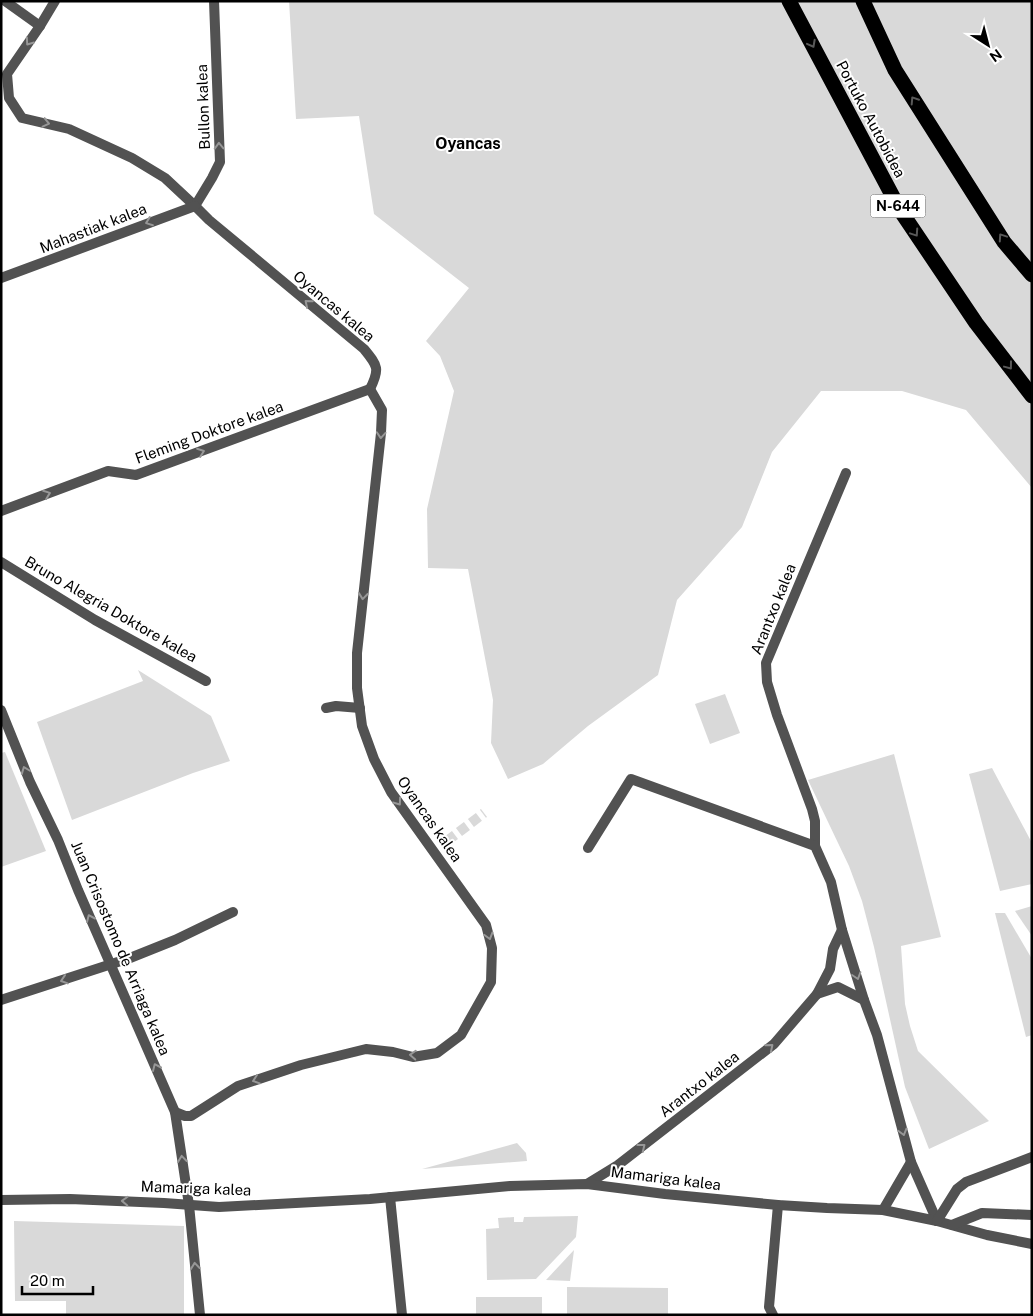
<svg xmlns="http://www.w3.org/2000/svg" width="1033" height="1316" font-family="'Public Sans',sans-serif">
<rect width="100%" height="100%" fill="#fff"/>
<g fill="#d9d9d9">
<polygon points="289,1 1032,1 1032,488 966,410 902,391 821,391 772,452 742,527 677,600 658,675 588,726 543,764 508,779 491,743 493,700 468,569 428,568 427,509 454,391 440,356 426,341 469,288 374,214 359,116 296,119"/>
<polygon points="138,670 211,716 230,761 193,773 72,820 37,722 143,681"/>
<polygon points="725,694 740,733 710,744 695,704"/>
<polygon points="5,752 46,851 1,867 1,753"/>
<polygon points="894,754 941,937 901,946 905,1004 910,1026 918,1051 989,1121 929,1149 905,1087 874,947 862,901 849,866 808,780"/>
<polygon points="992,768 1032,843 1032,884 1000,891 969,774"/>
<polygon points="1032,906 1032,936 1015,911"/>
<polygon points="995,913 1005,913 1032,959 1032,1035 1026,1037"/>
<polygon points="517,1143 526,1153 527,1161 422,1169"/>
<polygon points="578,1216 576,1237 536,1279 487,1280 486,1229 499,1228 498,1218 514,1217 514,1222 523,1222 524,1217"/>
<polygon points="14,1221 184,1226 184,1315 66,1315 66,1301 15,1301"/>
<polygon points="574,1250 570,1281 546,1280"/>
<polygon points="567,1287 668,1288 668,1315 567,1315"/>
<rect x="476" y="1297" width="66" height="18"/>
</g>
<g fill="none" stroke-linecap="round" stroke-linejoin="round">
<polyline stroke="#d9d9d9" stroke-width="10" stroke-dasharray="10 5" stroke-linecap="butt" points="447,841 484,813"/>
<defs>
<g id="motorway">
<polyline points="789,1 900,210 976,323 1032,396"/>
<polyline points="863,1 895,70 1004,242 1032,275"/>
</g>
</defs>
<use href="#motorway" stroke="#dbdbdb" stroke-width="16"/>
<polyline stroke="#525252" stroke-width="10" points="326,708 336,706 360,708"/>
<g stroke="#525252" stroke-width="10">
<polyline points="5,1 40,26"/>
<polyline points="1,562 95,620 206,681"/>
<polyline points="773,1315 769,1307 778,1205"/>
</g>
<g stroke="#525252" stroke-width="10">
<path d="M55,1l-15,25 -33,48 2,24 13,20 47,11 63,29 33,20 30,28 14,14 155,129c14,17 16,20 6,40"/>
<polyline points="195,206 212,178 220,162 214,1"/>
<polyline points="1,278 195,206"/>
<polyline points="1,511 108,471 136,475 370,389"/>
<polyline points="1,710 30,782 58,840 78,890 175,1112 189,1205 200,1315"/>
<polyline points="815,846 815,821 812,809 777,715 767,682 766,663 846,473"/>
<polyline points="588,848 631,779 815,846 831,882 842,930 864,1000 877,1035 911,1162 937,1221"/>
<polyline points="817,994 838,987 864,1000"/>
<polyline points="1,1000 130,958 175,940 233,912"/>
<polyline points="175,1112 185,1116 191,1116 238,1086 301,1065 366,1049 393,1052 413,1057 437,1053 461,1035 491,982 492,948 486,925 391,792 374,759 362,726 357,688 357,653 381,433 382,410 370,389"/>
<polyline points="587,1184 618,1165 774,1044 817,994 830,969 833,949 842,930"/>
<polyline points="390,1197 402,1315"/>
<polyline points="1,1200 70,1199 164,1203 219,1207 370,1199 510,1186 587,1184 665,1194 778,1205 827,1208 883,1210 937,1221 987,1235 1032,1244"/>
<polyline points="883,1210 911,1162"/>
<polyline points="937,1221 957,1189 966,1182 1032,1157"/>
<polyline points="952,1225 982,1213 1032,1215"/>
</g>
<use href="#motorway" stroke="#000" stroke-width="15"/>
</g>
<defs><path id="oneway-chevron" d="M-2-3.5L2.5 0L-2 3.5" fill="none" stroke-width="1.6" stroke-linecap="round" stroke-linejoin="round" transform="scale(1.25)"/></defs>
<g stroke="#979797">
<use href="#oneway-chevron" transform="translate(29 42) rotate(125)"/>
<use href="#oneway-chevron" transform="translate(46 123) rotate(13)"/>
<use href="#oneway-chevron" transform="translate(219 146) rotate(-92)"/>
<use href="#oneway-chevron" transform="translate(149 222) rotate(159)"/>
<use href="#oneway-chevron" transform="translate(308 303) rotate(-140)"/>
<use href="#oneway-chevron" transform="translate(381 435) rotate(94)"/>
<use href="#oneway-chevron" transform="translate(201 452) rotate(-20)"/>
<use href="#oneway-chevron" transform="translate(47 494) rotate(-21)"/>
<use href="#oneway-chevron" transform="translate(363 596) rotate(96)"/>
<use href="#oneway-chevron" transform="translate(25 770) rotate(-111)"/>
<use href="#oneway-chevron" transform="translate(398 802) rotate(54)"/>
<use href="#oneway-chevron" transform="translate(90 918) rotate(-114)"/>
<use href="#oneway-chevron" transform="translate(489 936) rotate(74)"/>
<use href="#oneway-chevron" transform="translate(857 976) rotate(72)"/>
<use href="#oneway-chevron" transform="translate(64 980) rotate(162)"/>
<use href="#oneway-chevron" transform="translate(770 1047) rotate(-40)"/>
<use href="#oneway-chevron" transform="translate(413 1055) rotate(-177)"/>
<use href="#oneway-chevron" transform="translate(156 1067) rotate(-114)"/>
<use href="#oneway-chevron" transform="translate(256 1080) rotate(161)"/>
<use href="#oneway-chevron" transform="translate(903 1132) rotate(75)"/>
<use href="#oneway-chevron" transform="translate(642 1147) rotate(-38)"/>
<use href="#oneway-chevron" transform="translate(182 1159) rotate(-97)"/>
<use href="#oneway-chevron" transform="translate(125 1201) rotate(-178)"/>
<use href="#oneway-chevron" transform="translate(195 1266) rotate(-96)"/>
</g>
<g stroke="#595959">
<use href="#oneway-chevron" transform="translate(812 44) rotate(62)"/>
<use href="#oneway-chevron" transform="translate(914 100) rotate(-123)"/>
<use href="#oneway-chevron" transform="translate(915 233) rotate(56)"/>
<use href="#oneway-chevron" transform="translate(1002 237) rotate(-124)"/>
<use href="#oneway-chevron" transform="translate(1009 366) rotate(53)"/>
</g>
<g text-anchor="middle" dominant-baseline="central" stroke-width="4" stroke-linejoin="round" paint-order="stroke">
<rect fill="#fff" stroke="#4c4c4c" stroke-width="1" x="870.5" y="194.5" width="55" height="23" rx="4"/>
<g font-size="14" font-weight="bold" fill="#000">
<text x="898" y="206">N-644</text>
</g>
<g font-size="15" fill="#000" stroke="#fff">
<text transform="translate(203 107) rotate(-92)">Bullon kalea</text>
<text transform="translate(871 119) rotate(62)">Portuko Autobidea</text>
<text transform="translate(93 228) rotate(-21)">Mahastiak kalea</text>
<text transform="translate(334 306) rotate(40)">Oyancas kalea</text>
<text transform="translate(209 432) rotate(-20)">Fleming Doktore kalea</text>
<text transform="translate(111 609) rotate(30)">Bruno Alegria Doktore kalea</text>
<text transform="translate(773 609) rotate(-68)">Arantxo kalea</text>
<text transform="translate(430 819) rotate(55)">Oyancas kalea</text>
<text transform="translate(121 948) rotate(67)">Juan Crisostomo de Arriaga kalea</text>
<text transform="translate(699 1084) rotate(-38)">Arantxo kalea</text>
<text transform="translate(666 1178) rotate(7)">Mamariga kalea</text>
<text transform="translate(196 1188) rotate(2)">Mamariga kalea</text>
</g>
<g font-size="16" font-weight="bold" fill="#000" stroke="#fff">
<text x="468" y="143">Oyancas</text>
</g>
</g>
<rect width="1033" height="1316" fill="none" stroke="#000000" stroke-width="5"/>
<g transform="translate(988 45) rotate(144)" stroke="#ffffff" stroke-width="4" paint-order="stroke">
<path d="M0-4L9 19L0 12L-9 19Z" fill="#000000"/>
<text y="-8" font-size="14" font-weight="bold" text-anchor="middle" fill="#000000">N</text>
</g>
<path d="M22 1286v8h71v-8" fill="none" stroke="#000000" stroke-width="2.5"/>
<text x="30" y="1286" font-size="15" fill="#000000" stroke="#ffffff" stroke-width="4" paint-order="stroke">20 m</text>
</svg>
